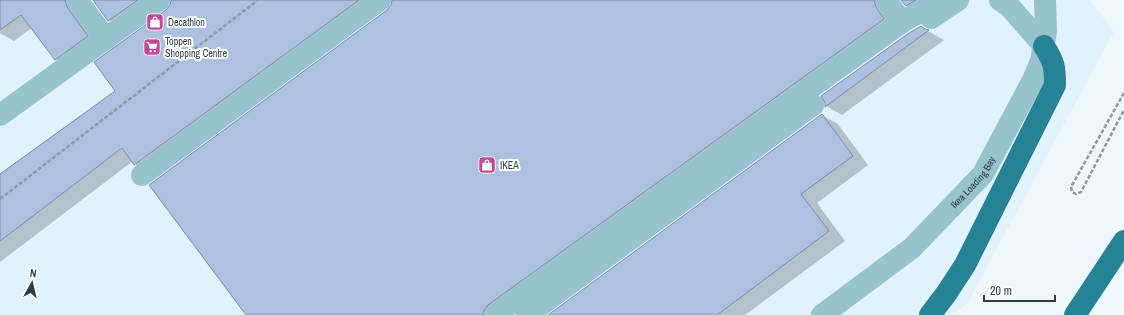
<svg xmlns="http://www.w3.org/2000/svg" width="1124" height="315" font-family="'Archivo Narrow',sans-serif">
<rect width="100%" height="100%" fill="#f0f7fc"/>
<polygon fill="#e1f2fd" points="0,0 1090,0 1114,32 967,304 952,315 0,315"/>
<g fill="#0003">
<polygon points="0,0 85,0 104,45 72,68 56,59 32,28 14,41 0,33"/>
<polygon points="94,0 166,0 125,30 109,20"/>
<polygon points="172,0 387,0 151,174 135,164 133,161 0,262 0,176 116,91 171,5"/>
<polygon points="393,0 894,0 892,18 503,315 247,315 388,11 393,5"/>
<polygon points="903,0 928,0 922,14 906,5"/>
<polygon points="921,27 944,40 842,115 826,106"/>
<polygon points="822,115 838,124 868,165 817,203 845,241 745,315 550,315"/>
</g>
<g fill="#acc1e0" stroke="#798daa">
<polygon points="0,0 65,0 67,7 88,36 55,60 21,15 0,30"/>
<polygon points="93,0 138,0 108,21"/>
<polygon points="171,0 359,0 134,165 122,148 0,241 0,174 115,91 94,62 166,10 170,5"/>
<polygon points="392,0 874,0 876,7 884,19 488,305 484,310 483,315 246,315 149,185 387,10 391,5"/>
<polygon points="901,0 916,0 906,6"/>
<polygon points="921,26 925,29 929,30 825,107 825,103 821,96 909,33"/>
<polygon points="822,114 853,156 801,194 829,231 717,315 548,315"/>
</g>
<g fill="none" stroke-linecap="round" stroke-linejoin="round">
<g stroke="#8e99a0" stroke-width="2.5" stroke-dasharray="4 2" stroke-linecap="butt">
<polyline points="1124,93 1071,187 1072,192 1076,194 1081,192 1124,110"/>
<polyline points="0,199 258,0"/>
</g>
<g stroke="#96c3cd" stroke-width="22">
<polyline points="77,0 106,39"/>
<polyline points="886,0 902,22"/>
<polyline points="1000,0 1009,6 1044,46"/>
<polyline points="931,18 958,0"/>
<polyline points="0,115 159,0"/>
<polyline points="142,175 380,0"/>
<polyline points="495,315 902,22 941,0"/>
<polyline points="527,315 813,105"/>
<path id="s1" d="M822,315l90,-67 71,-74 50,-94 8,-19 5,-30 -1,-31"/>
</g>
<g stroke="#268395" stroke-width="22">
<path d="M930,315l16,-21 19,-29 90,-180c0,-19 -1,-23 -11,-39"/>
<polyline points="1075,315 1124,241"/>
</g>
</g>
<defs>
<symbol id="shop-square" viewBox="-11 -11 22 22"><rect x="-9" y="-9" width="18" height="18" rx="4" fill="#c64793" stroke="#fff"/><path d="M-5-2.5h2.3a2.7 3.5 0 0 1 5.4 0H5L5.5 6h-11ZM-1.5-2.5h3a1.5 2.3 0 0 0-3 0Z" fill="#fff"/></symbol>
<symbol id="supermarket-square" viewBox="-11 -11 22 22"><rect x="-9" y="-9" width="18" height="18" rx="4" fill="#c64793" stroke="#fff"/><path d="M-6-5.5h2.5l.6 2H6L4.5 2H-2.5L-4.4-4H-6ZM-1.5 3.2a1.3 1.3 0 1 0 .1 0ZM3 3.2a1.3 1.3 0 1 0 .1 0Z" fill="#fff"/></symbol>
</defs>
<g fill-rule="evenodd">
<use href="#shop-square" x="145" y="12" width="20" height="20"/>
<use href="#supermarket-square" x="142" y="37" width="20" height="20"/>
<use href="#shop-square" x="477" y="155" width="20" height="20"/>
</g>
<g text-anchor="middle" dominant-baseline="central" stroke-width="4" stroke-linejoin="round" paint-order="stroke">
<g font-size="10" fill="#2d3c45" stroke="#fff" text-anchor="start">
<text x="168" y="22">Decathlon</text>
<text x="165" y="41">Toppen<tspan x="165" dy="12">Shopping Centre</tspan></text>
<text x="500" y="165">IKEA</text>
</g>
<g font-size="10" fill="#2d3c45" stroke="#fff">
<text stroke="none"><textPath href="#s1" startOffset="202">Ikea Loading Bay</textPath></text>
</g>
</g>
<g transform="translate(32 283) rotate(8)" stroke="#ffffff" stroke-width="3" paint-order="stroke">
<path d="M0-3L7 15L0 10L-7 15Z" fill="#2d3c45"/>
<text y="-6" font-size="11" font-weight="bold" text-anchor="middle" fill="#2d3c45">N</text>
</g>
<path d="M984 295v6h71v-6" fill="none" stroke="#2d3c45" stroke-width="2"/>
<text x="990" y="295" font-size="12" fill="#2d3c45" stroke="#ffffff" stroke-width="3" paint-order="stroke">20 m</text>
</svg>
